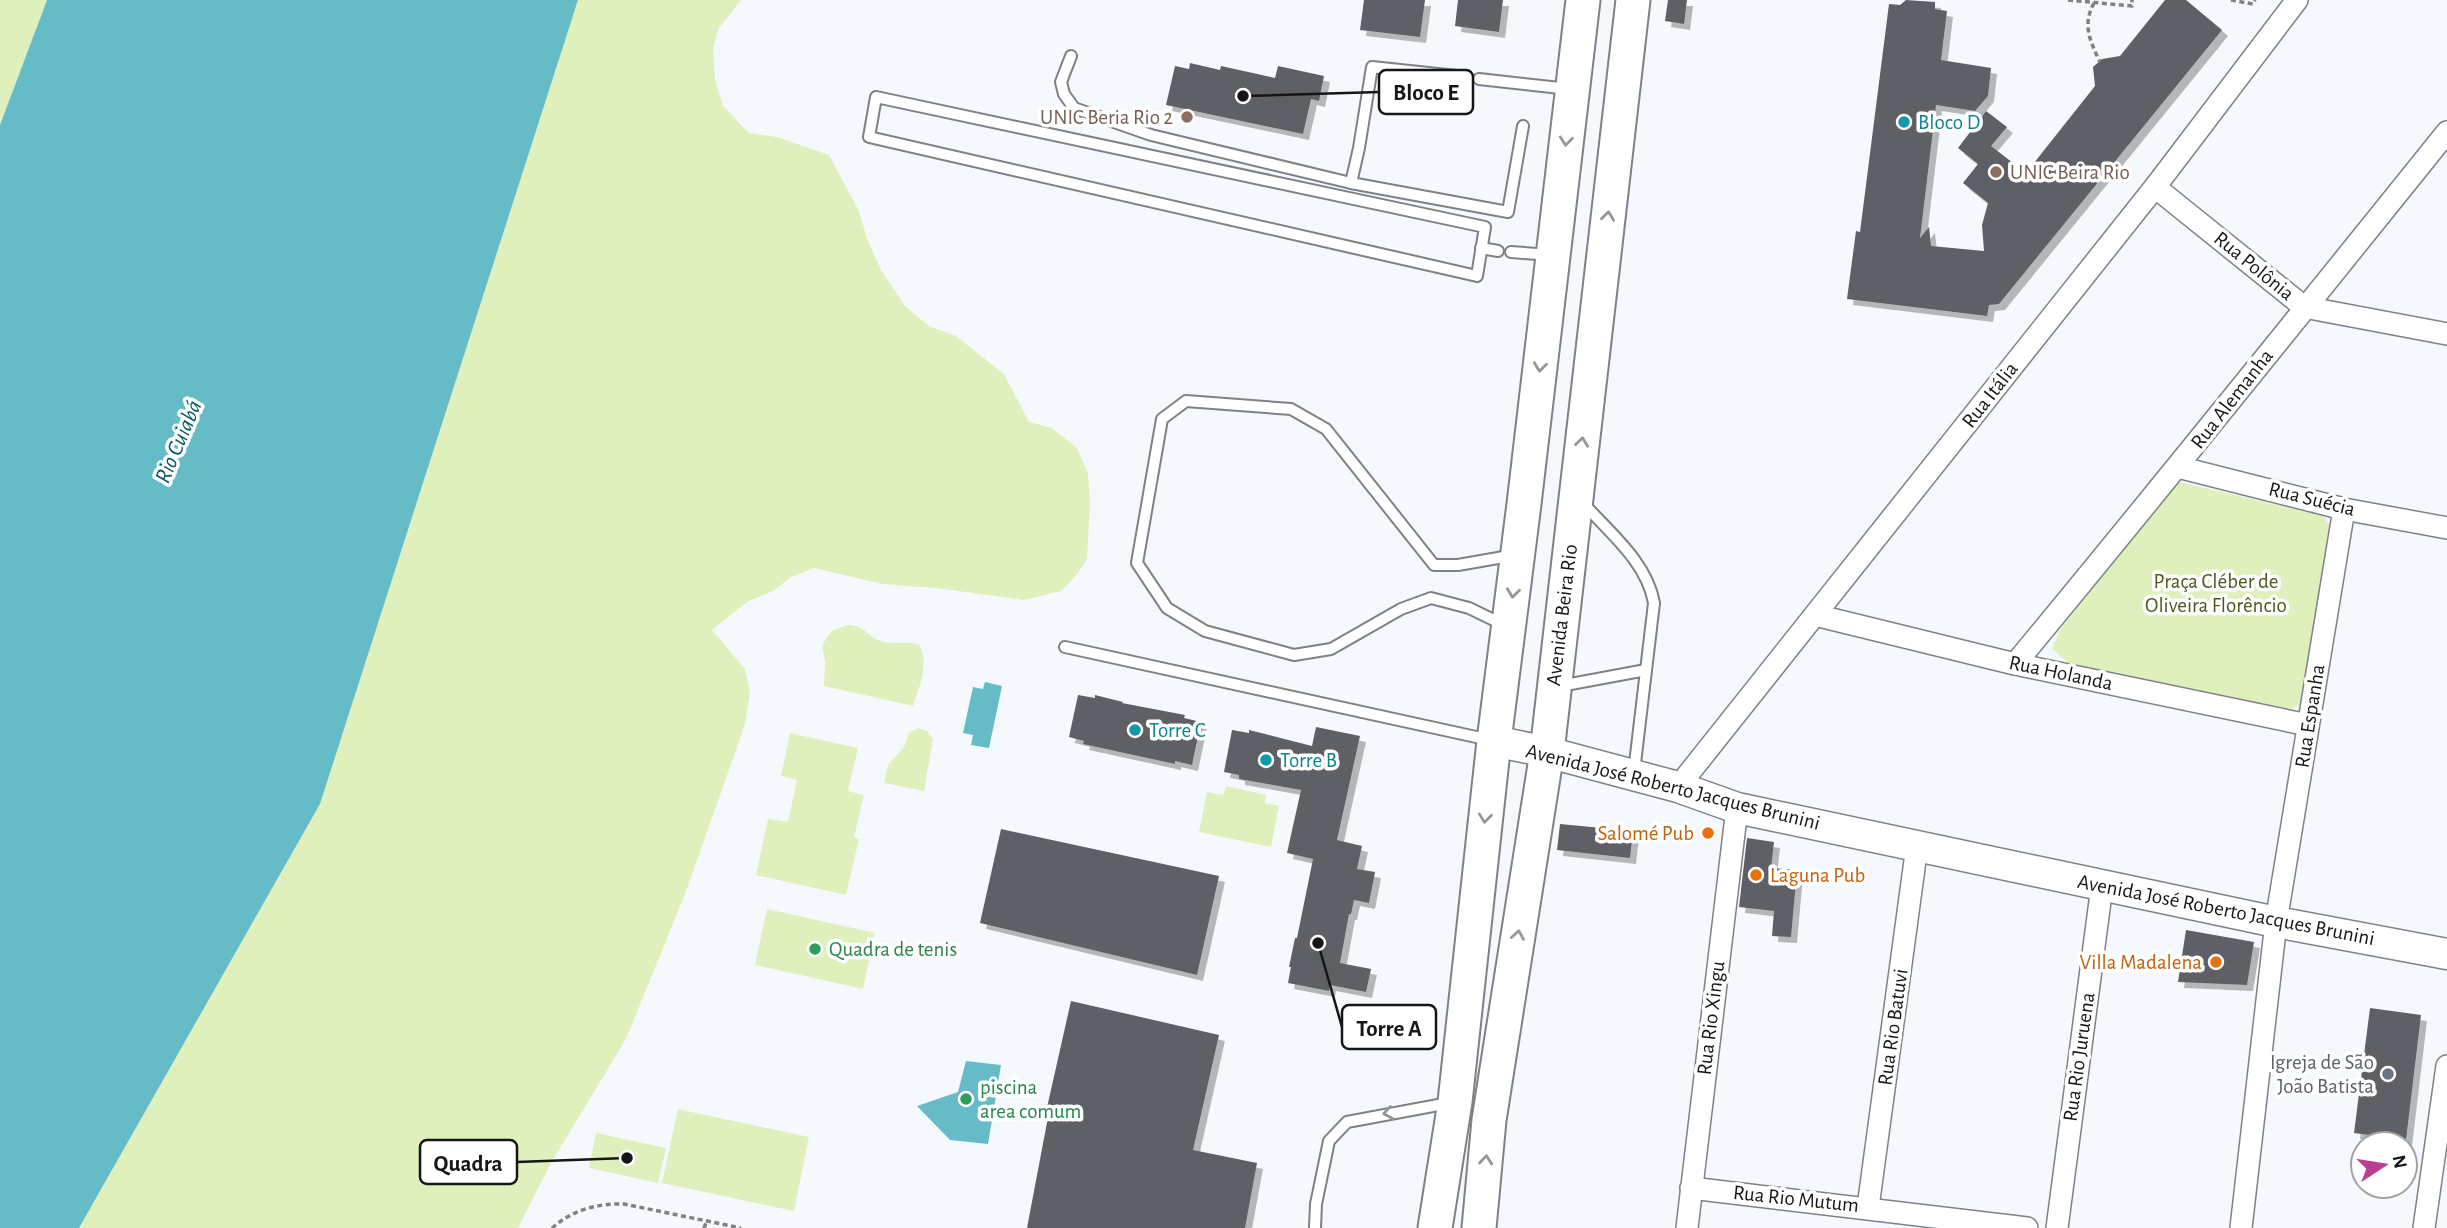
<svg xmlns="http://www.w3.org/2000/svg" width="2447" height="1228" font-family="'Alegreya Sans',sans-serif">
<defs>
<filter id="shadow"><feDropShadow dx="6" dy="6" stdDeviation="0" flood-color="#0004"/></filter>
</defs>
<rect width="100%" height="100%" fill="#f5f9fe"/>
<g fill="#dff0bc">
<polygon points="0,0 47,0 0,125"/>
<polygon points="578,0 741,0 719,28 713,48 715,79 723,106 749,133 777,137 829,155 859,211 867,239 881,270 906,307 929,326 956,336 1004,374 1029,422 1052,428 1077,448 1088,473 1090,504 1087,559 1078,573 1061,591 1024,600 936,588 882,584 814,568 791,577 773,591 747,602 712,630 745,669 750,692 745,724 735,753 685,894 626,1039 551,1163 518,1228 79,1228 320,804"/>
<polygon points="2180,482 2323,516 2332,528 2306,697 2301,704 2291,709 2074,668 2052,649 2060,630 2168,490"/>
<path d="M847,625c19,0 19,11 34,16 13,5 24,-2 38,4 11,18 0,43 -6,61l-89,-20 1,-24 -3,-17 10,-14z"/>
<polygon points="918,728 927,731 933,739 924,791 884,783 888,765 904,747 909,733"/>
<polygon points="790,733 858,748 848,791 864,795 854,837 859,839 846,895 756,875 768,819 788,822 797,780 781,776"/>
<polygon points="1226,786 1266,795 1265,803 1279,806 1271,847 1199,832 1207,792 1223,795"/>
<polygon points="767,909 875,933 863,989 755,965"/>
<polygon points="678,1109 809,1137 794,1211 662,1183"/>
<polygon points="596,1133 666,1148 658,1183 589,1168"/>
</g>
<g fill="#65bcc7">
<polygon points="47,0 578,0 320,804 79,1228 0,1228 0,125"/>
<polygon points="985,682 1002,686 989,748 971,745 973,735 963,733 973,687 983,689"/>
<polygon points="966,1061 1001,1065 988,1144 950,1140 917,1106 958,1092"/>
</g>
<g fill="#5e6065" filter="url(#shadow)">
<polygon points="1364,0 1425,0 1420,37 1360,30"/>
<polygon points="1458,0 1503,0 1499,32 1455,26"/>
<polygon points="1668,0 1687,0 1684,24 1665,21"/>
<polygon points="1906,0 1935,2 1935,9 1947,11 1941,60 1991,68 1988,96 1975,111 1936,105 1920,238 1929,227 1931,246 1984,251 1982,225 1988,203 1963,183 1978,164 1958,148 1986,111 2007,127 1991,146 2026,173 2095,86 2093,67 2102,59 2120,56 2165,0 2186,0 2222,30 1999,304 1989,305 1987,316 1847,299 1856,231 1860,232 1889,4 1900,5"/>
<polygon points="1190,63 1220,70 1221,66 1275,78 1278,66 1324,76 1319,101 1311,99 1303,134 1166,105 1175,66 1189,69"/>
<polygon points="1078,695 1095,698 1095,695 1123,702 1122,703 1185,715 1184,718 1201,722 1192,765 1175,761 1175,764 1083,744 1084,741 1069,737"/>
<polygon points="1316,727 1360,736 1337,840 1362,846 1357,869 1375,872 1369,903 1354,900 1351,914 1349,914 1340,963 1371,969 1366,992 1330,985 1329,991 1288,983 1291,967 1289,967 1295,938 1297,938 1313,859 1287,853 1301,790 1239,779 1239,775 1224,772 1232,730 1249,733 1249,730 1312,746"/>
<polygon points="1560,824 1633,831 1630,858 1557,850"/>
<polygon points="1001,829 1219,876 1197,975 980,923"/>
<polygon points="1747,838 1774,842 1771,868 1797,870 1791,937 1772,936 1774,911 1739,907"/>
<polygon points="2186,930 2254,942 2247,985 2178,982"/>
<polygon points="1071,1001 1219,1035 1193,1150 1257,1163 1245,1228 1027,1228 1049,1112 1046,1112"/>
<polygon points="2370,1008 2421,1015 2406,1140 2354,1133"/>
</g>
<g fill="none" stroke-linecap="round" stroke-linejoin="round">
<defs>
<g id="lane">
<polyline points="1071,56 1061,82 1064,94 1074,108 1151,135 1351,183 1508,212 1523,126"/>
<polyline points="1479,79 1569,89"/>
<polygon points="876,97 1485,227 1477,276 869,137"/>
<polyline points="1351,183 1359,148 1372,67 1466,77"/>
<polyline points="1481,248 1498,251"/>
<polyline points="1511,252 1551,255"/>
<path d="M1583,503c26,29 64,59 71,100l-20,169"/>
<polyline points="1504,625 1469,608 1431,598 1401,609 1331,649 1294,655 1205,631 1167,608 1137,563 1162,419 1186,401 1291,409 1326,429 1434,565 1458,565 1515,555"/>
<polyline points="1065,647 1490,740"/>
<polyline points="1560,686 1646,670"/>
<polyline points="1315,1228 1316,1204 1329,1141 1347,1122 1449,1103"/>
</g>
<g id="street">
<polyline points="2155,187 2304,307 2447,334"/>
<polyline points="2178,467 2344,509 2447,528"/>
<polyline points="1815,615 2015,664 2308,725"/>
<path d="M2015,664c146,-176 289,-354 432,-532"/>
<polyline points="1678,787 2155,187 2297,0"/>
<polyline points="1691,1188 2027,1228"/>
<polyline points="1868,1207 1917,846"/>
<polyline points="1687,1228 1737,808"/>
<polyline points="2057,1228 2102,886"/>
<polyline points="2241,1228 2276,922 2344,509"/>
<polyline points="2424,1228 2447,1066"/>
</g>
<polyline id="secondary" points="1494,741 1547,752 1678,787 1737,808 2276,922 2447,954"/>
<g id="primary">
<polyline points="1435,1228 1455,1102 1494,741 1524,504 1583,0"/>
<polyline points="1479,1228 1489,1120 1547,752 1633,0"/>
</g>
</defs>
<use href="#lane" stroke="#7e8185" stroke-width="14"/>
<use href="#street" stroke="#7e8185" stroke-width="24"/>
<use href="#secondary" stroke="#7e8185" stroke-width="33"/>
<use href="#primary" stroke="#7e8185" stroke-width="37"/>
<g stroke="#7f8285" stroke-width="3.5" stroke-dasharray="5 3.5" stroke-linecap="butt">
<polyline points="2068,0 2132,6 2132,0"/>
<polyline points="2231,0 2253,4 2255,0"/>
<path d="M2094,3c-12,22 -4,38 6,59"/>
<path d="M552,1228c20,-18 46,-25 72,-24l117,24"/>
<polyline points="704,1228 707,1220"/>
</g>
<use href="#lane" stroke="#fff" stroke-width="10"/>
<use href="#street" stroke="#fff" stroke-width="21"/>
<use href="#secondary" stroke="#fff" stroke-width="30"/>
<use href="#primary" stroke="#fff" stroke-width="33"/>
</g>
<defs><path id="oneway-chevron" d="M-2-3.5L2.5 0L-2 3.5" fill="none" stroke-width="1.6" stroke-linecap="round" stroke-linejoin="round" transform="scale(1.75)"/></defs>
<g stroke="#969697">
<use href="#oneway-chevron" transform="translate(1566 141) rotate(96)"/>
<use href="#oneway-chevron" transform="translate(1608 216) rotate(-83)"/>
<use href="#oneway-chevron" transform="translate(1540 367) rotate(97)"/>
<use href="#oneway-chevron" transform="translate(1582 442) rotate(-83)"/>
<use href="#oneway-chevron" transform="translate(1513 593) rotate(97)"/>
<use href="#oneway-chevron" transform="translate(1485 818) rotate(96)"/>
<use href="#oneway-chevron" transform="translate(1518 935) rotate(-81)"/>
<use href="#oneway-chevron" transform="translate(1388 1113) rotate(170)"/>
<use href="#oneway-chevron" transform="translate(1486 1160) rotate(-85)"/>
</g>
<g fill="#8d6e63" stroke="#fff" stroke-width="2.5">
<circle cx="1187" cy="117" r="7"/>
<circle cx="1996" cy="172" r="7"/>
</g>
<g fill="#0f9aa8" stroke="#fff" stroke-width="2.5">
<circle cx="1904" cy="122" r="7"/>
<circle cx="1135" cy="730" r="7"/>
<circle cx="1266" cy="760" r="7"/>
</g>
<g fill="#e8710a" stroke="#fff" stroke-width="2.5">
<circle cx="1708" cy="833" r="7"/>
<circle cx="1756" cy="875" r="7"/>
<circle cx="2216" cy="962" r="7"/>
</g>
<g fill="#2e9e5b" stroke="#fff" stroke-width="2.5">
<circle cx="815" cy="949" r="7"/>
<circle cx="966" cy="1099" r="7"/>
</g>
<circle fill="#6b7280" stroke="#fff" stroke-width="2.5" cx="2388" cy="1074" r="7"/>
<g text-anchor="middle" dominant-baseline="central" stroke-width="7" stroke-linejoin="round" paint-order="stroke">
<g font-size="21" fill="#785e54" stroke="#fff" text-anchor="end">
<text x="1173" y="117">UNIC Beria Rio 2</text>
<text x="2010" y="172" text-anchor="start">UNIC Beira Rio</text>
</g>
<g font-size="21" fill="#0d838f" stroke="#fff" text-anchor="start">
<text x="1918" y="122">Bloco D</text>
<text x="1149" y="730">Torre C</text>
<text x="1280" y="760">Torre B</text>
</g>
<g font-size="21" fill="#151617" stroke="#fff">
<text transform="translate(2254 266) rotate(39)">Rua Polônia</text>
<text transform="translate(1990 395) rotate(-52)">Rua Itália</text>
<text transform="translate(2232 399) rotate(-52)">Rua Alemanha</text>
<text transform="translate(2312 499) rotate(14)">Rua Suécia</text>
<text transform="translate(1562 615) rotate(-83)">Avenida Beira Rio</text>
<text transform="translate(2061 673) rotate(12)">Rua Holanda</text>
<text transform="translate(2310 716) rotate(-81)">Rua Espanha</text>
<text transform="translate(1673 787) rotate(14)">Avenida José Roberto Jacques Brunini</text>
<text transform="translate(2226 910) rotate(11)">Avenida José Roberto Jacques Brunini</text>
<text transform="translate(1711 1018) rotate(-83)">Rua Rio Xingu</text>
<text transform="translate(1893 1027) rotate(-82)">Rua Rio Batuvi</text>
<text transform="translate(2079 1057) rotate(-82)">Rua Rio Juruena</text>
<text transform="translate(1796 1199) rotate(6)">Rua Rio Mutum</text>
</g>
<g font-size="21" fill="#4a5b19" stroke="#fff">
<text x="2216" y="581">Praça Cléber de<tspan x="2216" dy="24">Oliveira Florêncio</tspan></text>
</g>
<g font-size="21" fill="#c56008" stroke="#fff" text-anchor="end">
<text x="1694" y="833">Salomé Pub</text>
<text x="1770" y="875" text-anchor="start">Laguna Pub</text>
<text x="2202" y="962">Villa Madalena</text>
</g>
<g font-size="21" fill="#27864d" stroke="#fff" text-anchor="start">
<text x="829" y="949">Quadra de tenis</text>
<text x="980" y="1087">piscina<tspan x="980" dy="24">area comum</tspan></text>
</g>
<g font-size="21" fill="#5b616d" stroke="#fff" text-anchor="end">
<text x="2374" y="1062">Igreja de São<tspan x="2374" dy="24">João Batista</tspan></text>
</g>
<g font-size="23" font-style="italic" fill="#05565e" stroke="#fff">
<text transform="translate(179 442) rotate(-67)">Rio Cuiabá</text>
</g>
</g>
<path fill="none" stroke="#151617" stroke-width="2.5" d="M1243 96L1379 92M1318 943L1342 1027M627 1158L517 1162"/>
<g fill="#151617" stroke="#fff" stroke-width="2.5">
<circle cx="1243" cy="96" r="7"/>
<circle cx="1318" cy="943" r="7"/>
<circle cx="627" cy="1158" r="7"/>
</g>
<g fill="#fff" stroke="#151617" stroke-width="2.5">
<rect x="1379" y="70" width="94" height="44" rx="7"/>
<rect x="1342" y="1005" width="94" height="44" rx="7"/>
<rect x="420" y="1140" width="97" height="44" rx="7"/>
</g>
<g font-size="23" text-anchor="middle" font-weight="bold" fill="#151617">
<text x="1426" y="100">Bloco E</text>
<text x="1389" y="1036">Torre A</text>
<text x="468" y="1171">Quadra</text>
</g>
<g transform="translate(2384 1165) rotate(78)"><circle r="33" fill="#ffffff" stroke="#a1a2a2" stroke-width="2"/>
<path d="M0-5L12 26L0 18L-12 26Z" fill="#ba3f90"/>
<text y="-10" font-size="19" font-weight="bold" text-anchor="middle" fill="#151617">N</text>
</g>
</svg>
